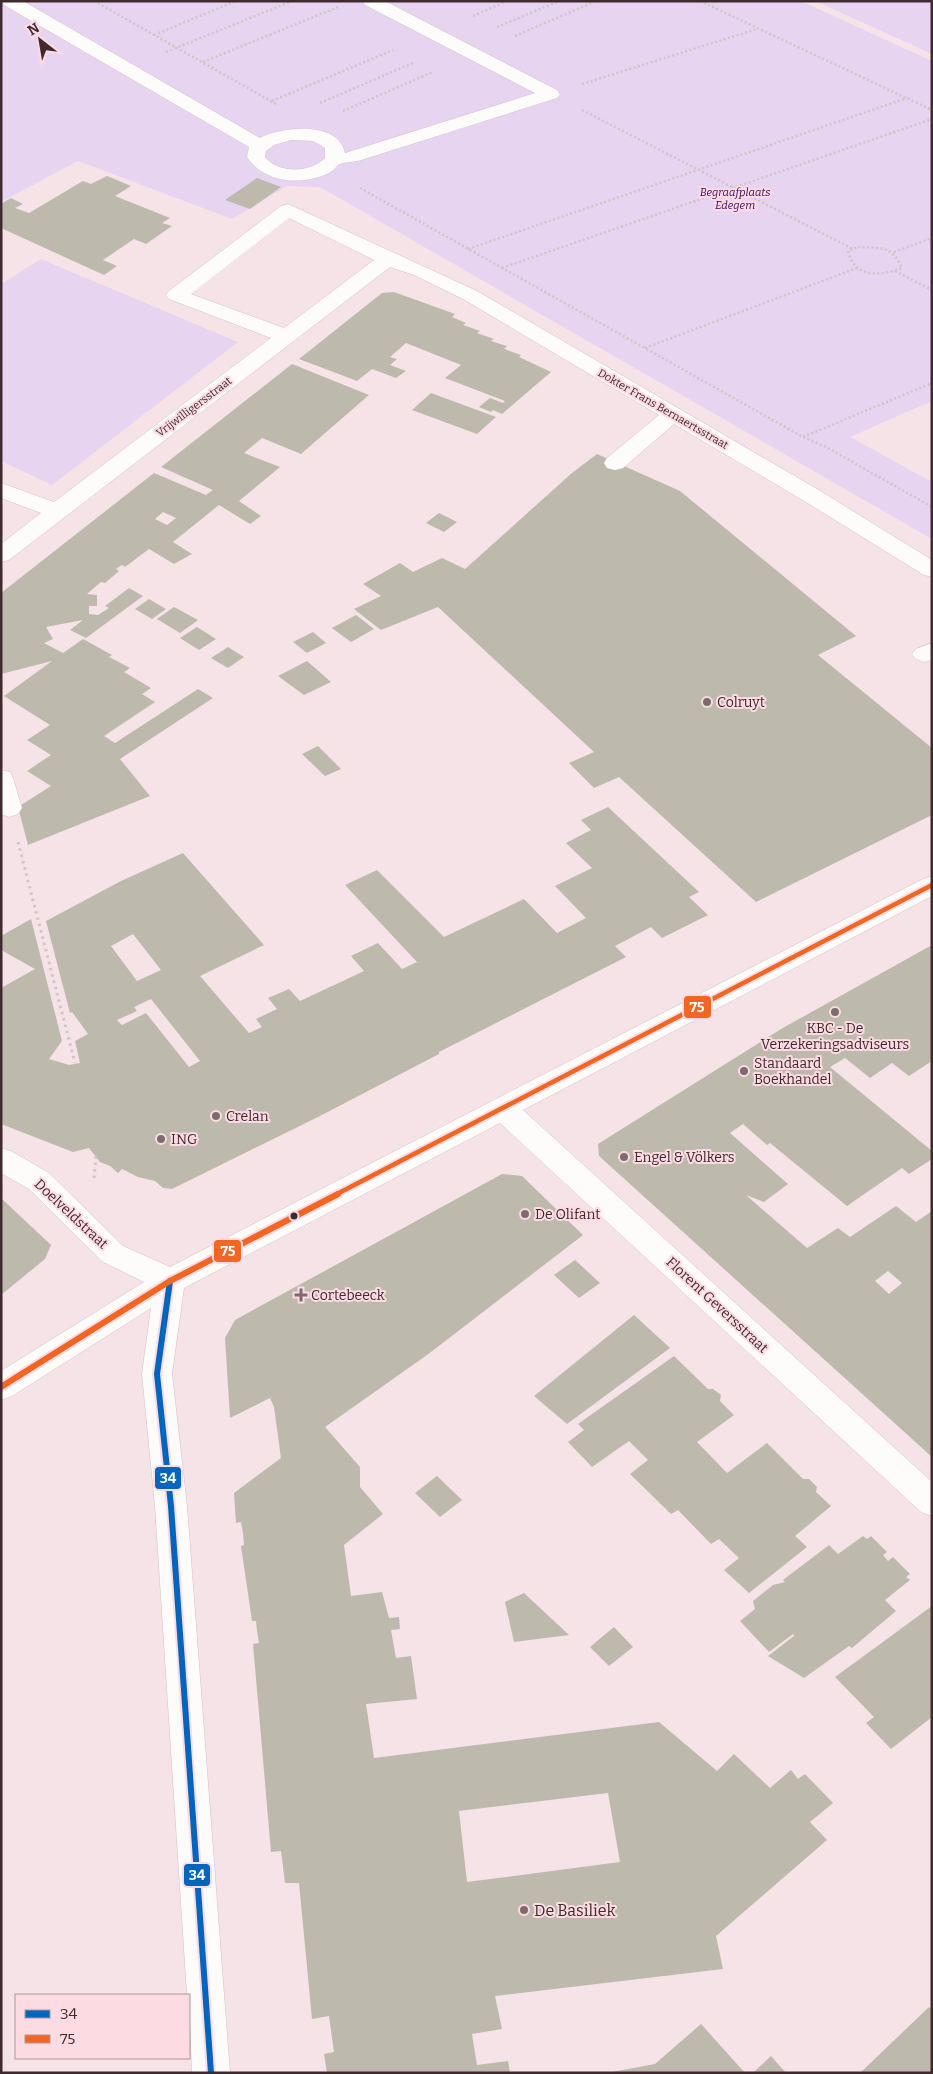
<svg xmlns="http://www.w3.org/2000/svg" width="933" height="2074" font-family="Bitter,serif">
<rect width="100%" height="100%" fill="#f5e3e7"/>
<g fill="#e7d4f1">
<polygon points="1,1 801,1 932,61 932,401 850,437 932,482 932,539 320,187 287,186 232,219 78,161 1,202"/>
<polygon points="815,1 932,1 932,54"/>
<polygon points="41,259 238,342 52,485 1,461 1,284"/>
</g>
<g fill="#bdbaad" fill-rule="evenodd">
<polygon points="107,176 131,186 115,196 170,218 162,223 172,226 146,244 134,239 103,260 117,266 104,275 1,228 1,204 11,198 23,204 15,208 29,213 83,181 91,184"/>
<polygon points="257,178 281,187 250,209 225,200"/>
<polygon points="394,292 455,314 452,317 466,323 463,325 480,331 477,333 494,339 491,341 507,346 504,349 521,355 519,357 551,372 502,414 493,410 491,412 479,407 490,398 503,403 505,401 445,378 461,365 406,343 390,357 397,359 390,365 406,371 396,378 372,369 357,381 299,359 382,293"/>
<path d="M292,364l77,31 -68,59 -39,-16 -18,15 36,14 -41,34 22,15 -11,8 -31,-19 -46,37 19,12 -18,10 -25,-15 -24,18 -3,-2 -6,4 3,2 -14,12 -4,-1 -14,12 10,1v11h-8v8l9,1 11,-7 -4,-2 24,-18 14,8 -57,42 -16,-8 13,-10 -37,7 7,12 -9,4 19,10 20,-14 29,16 -3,2 21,11 -6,4 27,16 -9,6 13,8 -51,34 11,7 83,-54 15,9 -93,61 30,37 -122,49 -10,-38 33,-21 -24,-15 24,-16 -24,-15 23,-15 -46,-29 48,-35 -51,13v-81l153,-120 52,22 7,-5 -52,-23zM163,512l13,6 -9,7 -12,-6z"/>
<polygon points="431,393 496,417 477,434 412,410"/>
<polygon points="597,454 680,491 856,636 818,655 932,748 932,815 756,902 619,777 594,788 569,763 594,752 438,607 381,630 354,609 381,596 363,584 400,563 413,572 442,558 465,569 572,473"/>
<polygon points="439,513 457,522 444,532 426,523"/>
<polygon points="149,599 166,609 152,619 135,609"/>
<polygon points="174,607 198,620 180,633 157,619"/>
<polygon points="356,615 374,629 351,642 332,628"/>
<polygon points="197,627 216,639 199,650 180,638"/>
<polygon points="313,632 326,643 307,653 293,642"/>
<polygon points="228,647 244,657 228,668 211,658"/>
<polygon points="307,661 331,682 304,695 278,676"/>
<polygon points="318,746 341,769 325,776 302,754"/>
<path d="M608,807l91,85 -10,5 19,18 -46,23 -11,-11 -36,19 11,11 -187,95v2l-119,62 -148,73 -9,-1 -8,-7 -17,-4 -16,-8 -4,4 -8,-7 -10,-4 -11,-14 -16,4 -72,-28v-136l34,-19 -34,-19v-14l30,-17 31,122 -13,18 20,6 11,-2 -5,-22 13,-7 -16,-22 -2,1 -24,-92 75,-40 62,-28 81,92 -64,31 49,57 13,-6 -6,-8 21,-10 -9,-11 21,-9 11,12 64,-30 -13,-15 27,-13 24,26 15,-7 -72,-77 32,-15 67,67 80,-38 33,34 29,-15 -31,-32 37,-18 -26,-25 25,-13 -10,-10zM133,934l28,36 -24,11 -26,-35zM151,999l49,62 -11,6 -43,-54 -24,12 -5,-5 20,-9 -3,-4z"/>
<path d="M932,945v116l-23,15 -17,-13 -22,15 -25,-20 -15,9 102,84v8l-23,15 -7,-6 -55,38 -77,-63 -3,2 -24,-21 -13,9 58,51 -24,18 -18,-7 61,53 31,-20 12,9 46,-31 20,16 16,-11v246l-333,-301 -1,-12 183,-115zM888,1271l14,12 -13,11 -14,-13z"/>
<path d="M502,1174l20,2 61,59 -156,120 -102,72 35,40v20l23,27 -39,31 7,51 31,-4 7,26 10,-1 1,12 -9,1 5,28 15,-2 6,43 -51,5 8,54 285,-36 58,49 17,-17 36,34 21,-18 7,9 7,-5 28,29 -23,19 17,18 -111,96 7,33 -228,27 7,33 -30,5 5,31 31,-4 2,12h-183l-3,-19 10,-2 -5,-36 -17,3 -13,-136h-14l-4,-32 -10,1 -18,-208 6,-1 -2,-12 -1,-10h-4l-11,-75 3,-1 -1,-12 -2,-11 -5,1 -2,-30 47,-35 -7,-51 -4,-9 -40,20 -5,-80 10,-18zM608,1793l12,69 -153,20 -8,-71z"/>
<polygon points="1,1198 51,1245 45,1259 1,1295"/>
<polygon points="575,1260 600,1283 579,1298 554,1275"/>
<polygon points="634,1315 670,1348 567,1424 534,1396"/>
<polygon points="674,1356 708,1389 713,1389 721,1395 720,1401 734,1415 697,1442 727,1473 767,1443 803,1479 809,1479 817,1487 816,1492 831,1506 795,1536 807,1547 749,1593 724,1570 739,1558 719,1539 711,1544 678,1510 671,1514 630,1474 648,1460 629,1441 592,1467 568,1442 584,1430 578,1424"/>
<polygon points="437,1476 462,1500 440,1517 415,1493"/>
<polygon points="863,1536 867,1539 871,1536 887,1552 883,1555 888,1561 893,1557 910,1574 906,1577 910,1580 885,1600 896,1611 852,1648 849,1646 804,1678 768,1656 794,1636 793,1634 769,1652 740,1621 755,1609 753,1601 773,1585 785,1582 783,1580 829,1545 838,1554"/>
<polygon points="524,1593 569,1635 514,1642 505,1602"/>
<polygon points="932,1606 932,1717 891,1749 866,1723 874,1717 835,1677"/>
<polygon points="614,1627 633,1647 609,1666 590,1647"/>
<polygon points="929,2007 932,2010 932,2073 860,2073"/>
<polygon points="701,2024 745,2073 607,2073 655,2064"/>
<polygon points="771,2056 786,2073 753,2073"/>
</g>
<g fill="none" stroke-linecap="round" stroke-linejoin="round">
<defs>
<g id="minor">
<path d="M2,1h21l237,137c21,-11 78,-18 85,15l190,-60 -170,-88 -2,-4h22l172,89 3,4 -3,4 -199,63c-6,1 -15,1 -20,4 -3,3 -5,6 -9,8 -27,13 -65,10 -82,-16l2,-10 -245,-142zM291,140l22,1 12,7v10c-15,15 -46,16 -60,-1l1,-6 8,-6z"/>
<path d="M288,204l189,87 340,198 115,71v17l-8,-2 -123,-76 -127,-75 -51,44 -8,2 -8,-2 -3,-5 3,-5 52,-43 -196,-116 -49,-24 -24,-8 -381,293 -8,2v-18l40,-31 -40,-15v-15l53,19 217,-164 -102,-39 -3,-4 3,-4 112,-85zM289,218l85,42 -90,68 -93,-34z"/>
<polygon points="932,643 932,660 924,662 916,659 912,654 916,649"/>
<polygon points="1,770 10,772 13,778 22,808 18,814 9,817 1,814"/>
<polygon points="932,876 932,896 523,1110 932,1482 932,1516 921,1512 500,1123 184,1288 172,1374 187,1506 230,2073 192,2073 189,1995 187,1995 155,1506 142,1374 151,1308 12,1396 1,1400 1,1371 144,1282 103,1262 29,1189 1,1173 1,1148 11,1151 49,1173 123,1246 170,1267 923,879"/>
</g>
</defs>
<use href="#minor" stroke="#d3c1c5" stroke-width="1"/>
<g stroke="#cfc5c8" stroke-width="2.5" stroke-dasharray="2 2.5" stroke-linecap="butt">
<polyline points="94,1 276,104"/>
<polyline points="700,1 932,110"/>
<polyline points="473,16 507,1"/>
<polyline points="497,27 559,1"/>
<polyline points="154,35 236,1"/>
<polyline points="515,36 596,1"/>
<polyline points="166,52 292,1"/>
<polyline points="203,62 338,7"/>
<polyline points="582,84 757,29"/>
<polyline points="272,101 393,50"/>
<polyline points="320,103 415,62"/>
<polyline points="582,110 853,249"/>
<polyline points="343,111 433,72"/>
<polyline points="360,188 803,437 826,447 932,507"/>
<path d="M858,247c22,1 34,-2 44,21 -22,8 -47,11 -54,-17z"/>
<polyline points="468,249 907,98"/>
<polyline points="894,252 932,238"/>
<polyline points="502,268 932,119"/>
<polyline points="895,271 932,290"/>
<polyline points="645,348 857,268"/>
<polyline points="803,437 932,383"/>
</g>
<g stroke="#cfc5c8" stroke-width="3" stroke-dasharray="2.5 4" stroke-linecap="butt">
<polyline points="18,842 75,1063"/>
<polyline points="94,1178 96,1156"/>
</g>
<use href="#minor" fill="#fefbfb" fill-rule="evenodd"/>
<defs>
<polyline id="bus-1" points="170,1281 157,1374 171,1506 211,2073"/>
<polyline id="bus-2-far1" points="335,1195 932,885"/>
<polyline id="bus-2" points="1,1387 170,1281 338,1194"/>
</defs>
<use href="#bus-1" stroke="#fddbe2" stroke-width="10"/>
<use href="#bus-2-far1" stroke="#fddbe2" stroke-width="8"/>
<use href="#bus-2" stroke="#fddbe2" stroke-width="10"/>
<use href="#bus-1" stroke="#0065bd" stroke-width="6"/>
<use href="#bus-2-far1" stroke="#f26522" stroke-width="4.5"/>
<use href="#bus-2" stroke="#f26522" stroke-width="6"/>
</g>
<g fill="#7f6b6f" stroke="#fddbe2" stroke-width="2">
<circle cx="707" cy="702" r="5"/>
<circle cx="835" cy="1012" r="5"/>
<circle cx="744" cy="1071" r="5"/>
<circle cx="216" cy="1116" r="5"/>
<circle cx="161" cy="1139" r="5"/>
<circle cx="624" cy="1157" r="5"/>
<circle cx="525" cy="1214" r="5"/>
<path d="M298.5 1287.5h5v5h5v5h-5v5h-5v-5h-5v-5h5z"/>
<circle cx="524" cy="1910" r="5"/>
</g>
<circle fill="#402a2f" stroke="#fddbe2" stroke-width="2" cx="294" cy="1216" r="4.5"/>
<g text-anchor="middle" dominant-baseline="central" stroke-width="4" stroke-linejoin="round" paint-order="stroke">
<g font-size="11" font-style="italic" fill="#39085e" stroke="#fddbe2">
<text x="735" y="192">Begraafplaats<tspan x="735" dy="13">Edegem</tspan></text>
</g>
<g font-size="11" fill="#402a2f" stroke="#fddbe2">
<text transform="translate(194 407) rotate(-37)">Vrijwilligersstraat</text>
<text transform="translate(663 409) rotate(30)">Dokter Frans Bernaertsstraat</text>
</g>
<g font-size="14" fill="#402a2f" stroke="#fddbe2" text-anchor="start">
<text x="717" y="702">Colruyt</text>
<text x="835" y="1028" text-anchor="middle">KBC - De<tspan x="835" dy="16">Verzekeringsadviseurs</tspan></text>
<text x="754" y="1063">Standaard<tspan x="754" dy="16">Boekhandel</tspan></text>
<text x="226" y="1116">Crelan</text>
<text x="171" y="1139">ING</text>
<text x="634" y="1157">Engel &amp; Völkers</text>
<text x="535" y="1214">De Olifant</text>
<text x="311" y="1295">Cortebeeck</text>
</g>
<g font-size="14" fill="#402a2f" stroke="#fddbe2">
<text transform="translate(71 1214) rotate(43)">Doelveldstraat</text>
<text transform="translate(717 1305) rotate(43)">Florent Geversstraat</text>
</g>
<g font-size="16" fill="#402a2f" stroke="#fddbe2" text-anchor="start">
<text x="534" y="1910">De Basiliek</text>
</g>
</g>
<g stroke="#fddbe2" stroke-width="2">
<rect x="683" y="995" width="29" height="24" rx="5" fill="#f26522"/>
<rect x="213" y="1239" width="29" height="24" rx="5" fill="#f26522"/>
<rect x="154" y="1466" width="28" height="24" rx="5" fill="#0065bd"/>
<rect x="183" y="1863" width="28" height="24" rx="5" fill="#0065bd"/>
</g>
<g font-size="14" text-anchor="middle" font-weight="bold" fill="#fff">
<text x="697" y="1012">75</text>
<text x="228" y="1256">75</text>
<text x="168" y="1483">34</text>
<text x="197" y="1880">34</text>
</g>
<rect width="933" height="2074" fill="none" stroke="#402a2f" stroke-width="5"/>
<rect x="15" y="1994" width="175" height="65" fill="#fddbe2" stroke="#b1949a"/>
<rect x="25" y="2010" width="25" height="8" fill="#0065bd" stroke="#b1949a"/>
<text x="60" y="2019" font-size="15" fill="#402a2f">34</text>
<rect x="25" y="2035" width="25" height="8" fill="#f26522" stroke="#b1949a"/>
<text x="60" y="2044" font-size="15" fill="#402a2f">75</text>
<g transform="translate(40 40) rotate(329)" stroke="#fddbe2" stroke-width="4" paint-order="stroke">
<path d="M0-4L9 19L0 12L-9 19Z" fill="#402a2f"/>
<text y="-8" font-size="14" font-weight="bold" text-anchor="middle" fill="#402a2f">N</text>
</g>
</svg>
